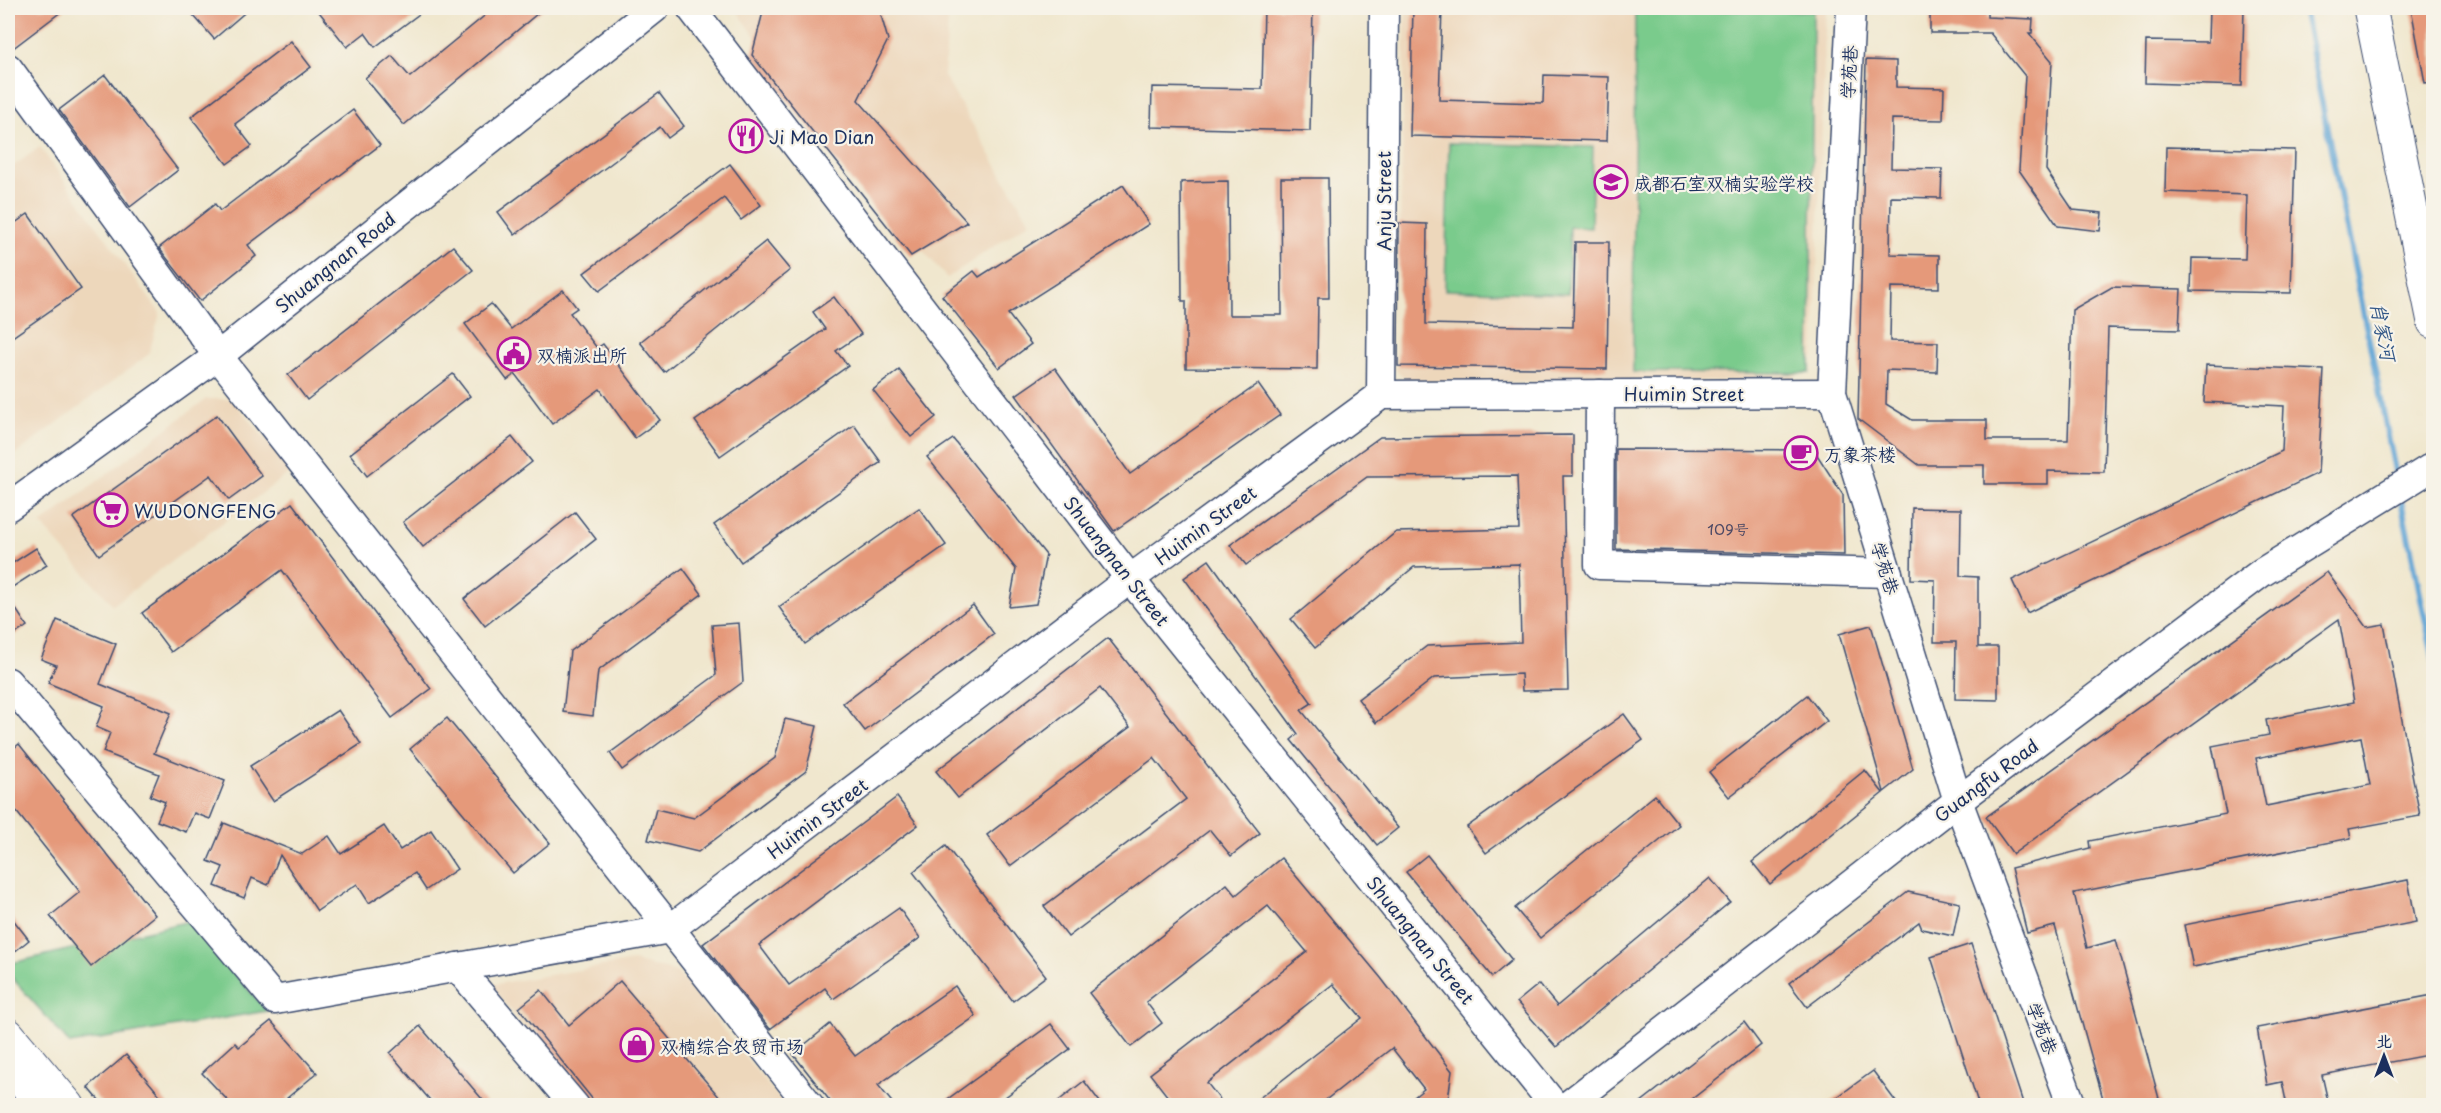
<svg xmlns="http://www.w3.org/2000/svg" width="2441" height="1113" font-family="'Playpen Sans','LXGW WenKai TC',sans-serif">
<rect width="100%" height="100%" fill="#f7f3e8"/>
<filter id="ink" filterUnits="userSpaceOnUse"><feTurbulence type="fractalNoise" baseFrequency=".0167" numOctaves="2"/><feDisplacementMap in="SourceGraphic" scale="12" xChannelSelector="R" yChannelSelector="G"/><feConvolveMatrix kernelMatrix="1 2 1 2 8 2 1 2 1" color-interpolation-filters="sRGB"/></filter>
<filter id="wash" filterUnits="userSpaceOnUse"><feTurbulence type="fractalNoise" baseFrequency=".008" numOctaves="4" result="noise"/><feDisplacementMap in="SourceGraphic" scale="24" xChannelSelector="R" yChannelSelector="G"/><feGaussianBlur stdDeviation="1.35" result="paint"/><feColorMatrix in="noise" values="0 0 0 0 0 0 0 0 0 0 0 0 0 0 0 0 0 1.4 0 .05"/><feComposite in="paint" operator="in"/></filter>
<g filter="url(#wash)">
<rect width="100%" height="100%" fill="#f0e7ce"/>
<g fill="#edd7bb">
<polygon points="735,8 949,8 944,76 1030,222 947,278 837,151"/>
<polygon points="1406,8 1826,8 1814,356 1791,381 1408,382 1396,369"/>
<polygon points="40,147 160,313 149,354 8,460 8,170"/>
<polygon points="206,399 232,399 292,471 113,605 41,524"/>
<polygon points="633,961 677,972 784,1105 588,1105 490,985"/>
</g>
<g fill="#7acb8c" stroke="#4a7d75" stroke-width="1.5">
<polygon points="1635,10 1813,11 1810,373 1633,372"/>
<polygon points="1449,143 1593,147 1591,228 1570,227 1568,294 1445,290"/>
<polygon points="189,921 267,1011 70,1044 8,973 8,964"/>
</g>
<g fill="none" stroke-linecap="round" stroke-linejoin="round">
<g stroke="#60a5d5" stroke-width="6">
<polyline points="2303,8 2397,481"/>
<polyline points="2400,496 2434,662"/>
</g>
</g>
<g id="blocks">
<g fill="#e5997a" fill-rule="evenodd">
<polygon points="8,8 66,8 8,52"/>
<polygon points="187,8 250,8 214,39"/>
<polygon points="316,8 427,8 375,47 365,33 347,47"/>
<polygon points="494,8 544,8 404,125 365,78 392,56 410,77"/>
<polygon points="764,8 879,8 888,40 858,100 967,222 911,256 752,55"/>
<polygon points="1264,8 1313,8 1310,131 1151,127 1152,87 1262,89"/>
<polygon points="1413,8 1442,8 1439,100 1543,103 1544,75 1609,77 1607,141 1410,136"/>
<polygon points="1930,8 1987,8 1987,17 2033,19 2032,33 2029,33 2052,61 2046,170 2073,210 2102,213 2100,231 2058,226 2019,170 2025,76 1990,33 1930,33"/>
<polygon points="2209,8 2244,8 2242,86 2145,83 2146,41 2208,42"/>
<polygon points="2411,8 2433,8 2433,82 2425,83"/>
<polygon points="291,41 311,67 235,124 252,146 227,164 191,117"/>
<polygon points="1866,60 1896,61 1896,87 1944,88 1943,120 1892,119 1891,168 1942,169 1941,198 1891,197 1890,254 1939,255 1939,288 1891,287 1890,341 1938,342 1937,372 1887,370 1886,404 1912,420 1987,420 1987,440 2068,440 2072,310 2112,287 2181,289 2179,330 2108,328 2104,472 2048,471 2048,484 1984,484 1984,465 1919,465 1858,419"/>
<polygon points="105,75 178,170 130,207 59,110"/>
<polygon points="659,93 684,126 668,138 660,127 515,235 498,212"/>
<polygon points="353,110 380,145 248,245 256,256 200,301 159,248 215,204 220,211"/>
<polygon points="2166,147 2295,150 2291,293 2191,291 2192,258 2245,259 2247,195 2165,192"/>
<polygon points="730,164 761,205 741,220 724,198 599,291 584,273"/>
<polygon points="1281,178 1328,178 1329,298 1318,298 1317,369 1186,368 1186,301 1182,301 1181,182 1228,181 1229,315 1282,315"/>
<polygon points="1123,185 1149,224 1008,314 1031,344 999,368 942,296 974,271 979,277"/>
<polygon points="28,214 81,289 8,340 8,228"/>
<polygon points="1399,223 1427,224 1426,324 1573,327 1575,242 1609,242 1607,369 1398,366"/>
<polygon points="766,241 790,270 664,372 640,342"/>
<polygon points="453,246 473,270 307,400 288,375"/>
<polygon points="563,290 577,308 570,313 597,348 603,344 660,420 635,438 600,389 552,424 515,374 507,380 465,324 491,304 511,329"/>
<polygon points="834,297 861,334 836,351 848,366 720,456 695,421 825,329 813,312"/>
<polygon points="2206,365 2324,370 2318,473 2027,613 2012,580 2282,451 2284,406 2204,402"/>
<polygon points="1055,368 1130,474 1258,384 1280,415 1114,531 1016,395"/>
<polygon points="899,370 936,417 911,437 873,390"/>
<polygon points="453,374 470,396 367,476 350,454"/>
<polygon points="217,415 262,476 229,500 211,475 99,555 73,518"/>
<polygon points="854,425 881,462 741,562 714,525"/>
<polygon points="1573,435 1573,476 1563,476 1568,690 1522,691 1521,674 1434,678 1376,723 1358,699 1427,646 1521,642 1519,564 1414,567 1315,648 1291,619 1396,532 1519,529 1517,476 1367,477 1246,565 1230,545 1380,437"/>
<polygon points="512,437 532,462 423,547 403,522"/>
<polygon points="953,439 1046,555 1036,604 1009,607 1016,569 927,457"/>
<polygon points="1616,449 1814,450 1843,495 1844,555 1616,549"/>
<polygon points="292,503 431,689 392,718 282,570 171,652 142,613"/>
<polygon points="919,508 946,545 805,644 779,607"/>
<polygon points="1912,508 1961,509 1960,576 1978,577 1978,647 1998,647 1998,700 1955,699 1956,642 1934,642 1935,580 1911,579"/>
<polygon points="575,512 596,539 485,626 464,599"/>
<polygon points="36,548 47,565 8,590 8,566"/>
<polygon points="1209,560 1312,703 1301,710 1398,828 1377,845 1291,740 1298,734 1184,578"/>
<polygon points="683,568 702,594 598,671 593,716 563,712 570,651"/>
<path d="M2327,572l40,55 17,-3 36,192 -71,13 2,9 -277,55 13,55 29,-8 45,166h-56l-50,-180 -28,7 -16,-65 79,-20 -1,-7 137,-27 -14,-68 57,-11 -3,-15 88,-18 -15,-83 -326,235 -27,-37zM2361,737l9,48 -104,21 -10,-48z"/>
<polygon points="8,597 27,626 8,639"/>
<polygon points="973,605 994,634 865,731 843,703"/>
<polygon points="57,620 116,644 100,684 171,713 154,753 225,781 210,819 194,813 186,832 157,821 165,802 150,796 159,774 103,752 110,733 96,727 104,706 48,683 56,665 41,659"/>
<polygon points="739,623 743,682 622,770 610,753 716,675 712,625"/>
<polygon points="1871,625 1913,769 1884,792 1839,634"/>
<polygon points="1108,638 1260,833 1231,856 1210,830 1068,937 1044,906 1186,799 1154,758 1010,866 987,835 1130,727 1100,688 958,798 936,771"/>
<polygon points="1807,695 1827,721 1729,797 1709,772"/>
<polygon points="338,710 361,744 273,801 250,766"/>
<polygon points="1624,714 1643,740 1486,853 1467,827"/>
<polygon points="447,718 550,843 513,873 410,749"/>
<polygon points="785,719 817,726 806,771 698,852 648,840 656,809 694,818 775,758"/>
<polygon points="19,744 155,915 91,967 50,916 80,892 8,801 8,753"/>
<polygon points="1865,770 1883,793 1770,884 1752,862"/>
<polygon points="1655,795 1679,825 1540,938 1515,908"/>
<polygon points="897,797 918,825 759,945 789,985 899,908 920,938 833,999 825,988 770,1029 703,944"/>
<polygon points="224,823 302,854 329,836 341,854 384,826 400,850 431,830 457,869 426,890 415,873 369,903 357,884 317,911 280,855 268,885 252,878 244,898 215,886 223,867 208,861"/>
<polygon points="946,846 1046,976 1013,1001 913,872"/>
<polygon points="1427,855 1512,960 1492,977 1406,872"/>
<polygon points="1281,858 1381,978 1452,1071 1447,1106 1403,1106 1424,1089 1392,1048 1318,1106 1249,1106 1362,1018 1333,984 1207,1083 1225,1106 1175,1106 1150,1074 1307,952 1268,906 1146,1002 1162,1023 1131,1047 1089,993 1227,884 1236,895"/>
<polygon points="1710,878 1730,902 1556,1047 1517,1002 1539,984 1557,1006"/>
<polygon points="2408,880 2416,922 2193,967 2184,925"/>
<polygon points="1908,892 1960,903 1953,936 1922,929 1919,922 1807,1007 1789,983"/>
<polygon points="8,913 29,940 8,957"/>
<polygon points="1971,944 2024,1106 1979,1106 1931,957"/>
<polygon points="620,981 727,1106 598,1106 519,1008 541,990 569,1025"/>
<polygon points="955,986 976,1016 878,1085 895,1106 834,1106 793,1054 830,1024 855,1056"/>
<polygon points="2433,995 2433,1054 2322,1075 2329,1106 2287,1106 2282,1082 2267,1085 2257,1028"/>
<polygon points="271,1021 317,1073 287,1098 293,1106 233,1106 202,1073 235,1043 239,1047"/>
<polygon points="1744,1022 1761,1045 1683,1106 1636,1106"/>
<polygon points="1051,1024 1070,1049 993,1106 938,1106"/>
<polygon points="420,1026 488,1106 435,1106 390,1053"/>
<polygon points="126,1055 169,1106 104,1106 88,1087"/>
<polygon points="1873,1071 1899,1106 1825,1106"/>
<polygon points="1084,1081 1103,1106 1052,1106"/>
</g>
</g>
</g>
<g filter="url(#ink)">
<use href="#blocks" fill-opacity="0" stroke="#3b4b6f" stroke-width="1.5"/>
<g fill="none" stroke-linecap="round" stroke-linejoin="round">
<defs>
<g id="minor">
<polyline points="691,8 1130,579 1555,1106"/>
<polyline points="1851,8 1832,393 1958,801 2072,1106"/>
<polyline points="8,68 218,356 810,1106"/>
<polyline points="1600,394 1599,565 1888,573"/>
<polyline points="1381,395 1384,8"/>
<polyline points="8,507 218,356 655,8"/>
<polyline points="8,682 275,1000 670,929 1130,579 1381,395 1832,393"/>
<polyline points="457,967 575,1106"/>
<polyline points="1567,1106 1958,801 2261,573 2434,466"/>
</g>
<g id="major">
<polyline points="2370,8 2434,322"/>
<polyline points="8,1035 68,1106"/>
</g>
<polyline id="highway" points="8,1063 43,1106"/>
</defs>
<use href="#minor" stroke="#3b4b6f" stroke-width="31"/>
<use href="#major" stroke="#3b4b6f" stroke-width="35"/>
<use href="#highway" stroke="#3b4b6f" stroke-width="35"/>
<use href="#minor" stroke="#fff" stroke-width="28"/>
<use href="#major" stroke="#fff" stroke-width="33"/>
<use href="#highway" stroke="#fff" stroke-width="33"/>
</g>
</g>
<defs>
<symbol id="restaurant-ring" viewBox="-11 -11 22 22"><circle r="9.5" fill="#f7f3e8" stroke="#b5179e" stroke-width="1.5"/><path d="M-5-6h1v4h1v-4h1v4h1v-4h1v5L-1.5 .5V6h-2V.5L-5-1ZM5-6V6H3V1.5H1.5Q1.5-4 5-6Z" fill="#b5179e"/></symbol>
<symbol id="school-ring" viewBox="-11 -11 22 22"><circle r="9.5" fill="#f7f3e8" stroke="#b5179e" stroke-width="1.5"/><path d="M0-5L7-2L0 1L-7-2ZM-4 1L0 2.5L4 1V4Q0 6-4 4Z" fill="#b5179e"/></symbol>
<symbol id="civic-ring" viewBox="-11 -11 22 22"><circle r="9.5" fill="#f7f3e8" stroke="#b5179e" stroke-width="1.5"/><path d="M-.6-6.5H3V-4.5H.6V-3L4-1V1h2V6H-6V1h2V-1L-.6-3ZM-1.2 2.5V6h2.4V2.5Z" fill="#b5179e"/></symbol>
<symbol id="cafe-ring" viewBox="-11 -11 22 22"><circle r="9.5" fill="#f7f3e8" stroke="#b5179e" stroke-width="1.5"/><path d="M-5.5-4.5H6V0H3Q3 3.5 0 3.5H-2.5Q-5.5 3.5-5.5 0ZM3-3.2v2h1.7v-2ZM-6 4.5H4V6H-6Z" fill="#b5179e"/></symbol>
<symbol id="supermarket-ring" viewBox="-11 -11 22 22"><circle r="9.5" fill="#f7f3e8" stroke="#b5179e" stroke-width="1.5"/><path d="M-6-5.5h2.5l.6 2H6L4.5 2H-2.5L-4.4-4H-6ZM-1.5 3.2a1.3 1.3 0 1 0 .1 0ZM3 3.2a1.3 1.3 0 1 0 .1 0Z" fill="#b5179e"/></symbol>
<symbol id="shop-ring" viewBox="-11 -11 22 22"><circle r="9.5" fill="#f7f3e8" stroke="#b5179e" stroke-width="1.5"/><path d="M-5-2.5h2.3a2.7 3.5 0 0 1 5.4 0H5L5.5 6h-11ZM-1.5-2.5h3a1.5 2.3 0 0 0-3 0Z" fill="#b5179e"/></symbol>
</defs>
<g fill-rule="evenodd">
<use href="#restaurant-ring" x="727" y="117" width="38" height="38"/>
<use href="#school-ring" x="1592" y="163" width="38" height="38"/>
<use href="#civic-ring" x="495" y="335" width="38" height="38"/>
<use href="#cafe-ring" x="1782" y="434" width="38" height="38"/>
<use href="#supermarket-ring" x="92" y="491" width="38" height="38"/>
<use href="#shop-ring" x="618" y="1026" width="38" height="38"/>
</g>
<g text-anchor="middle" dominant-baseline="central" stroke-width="4.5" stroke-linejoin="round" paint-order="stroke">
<g font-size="15" fill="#4e4a65">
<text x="1728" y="528">109号</text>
</g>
<g font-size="18" fill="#1b2f5e" stroke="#f7f3e8">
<text transform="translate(1848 72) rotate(-87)">学苑巷</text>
<text transform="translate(1383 201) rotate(-90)">Anju Street</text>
<text transform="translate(335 262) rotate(-39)">Shuangnan Road</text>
<text x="1684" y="393">Huimin Street</text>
<text transform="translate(1205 525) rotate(-36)">Huimin Street</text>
<text transform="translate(1117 561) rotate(52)">Shuangnan Street</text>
<text transform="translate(1886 568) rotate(73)">学苑巷</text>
<text transform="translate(1986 780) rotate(-37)">Guangfu Road</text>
<text transform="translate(817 818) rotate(-37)">Huimin Street</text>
<text transform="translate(1421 940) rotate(51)">Shuangnan Street</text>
<text transform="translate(2043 1028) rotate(69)">学苑巷</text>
</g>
<g font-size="18" fill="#1b2f5e" stroke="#f7f3e8" text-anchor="start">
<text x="769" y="136">Ji Mao Dian</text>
<text x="1634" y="182">成都石室双楠实验学校</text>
<text x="537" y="354">双楠派出所</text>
<text x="1824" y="453">万象茶楼</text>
<text x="134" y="510">WUDONGFENG</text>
<text x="660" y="1045">双楠综合农贸市场</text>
</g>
<g font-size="20" font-style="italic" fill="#335888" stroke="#f7f3e8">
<text transform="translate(2384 331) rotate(79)">肖家河</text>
</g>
</g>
<rect width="2441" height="1113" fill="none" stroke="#f7f3e8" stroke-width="30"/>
<g transform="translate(2384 1056)" stroke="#f7f3e8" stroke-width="4.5" paint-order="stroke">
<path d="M0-4.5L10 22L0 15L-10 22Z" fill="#1b2f5e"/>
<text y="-9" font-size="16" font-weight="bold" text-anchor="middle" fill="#1b2f5e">北</text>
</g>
</svg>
